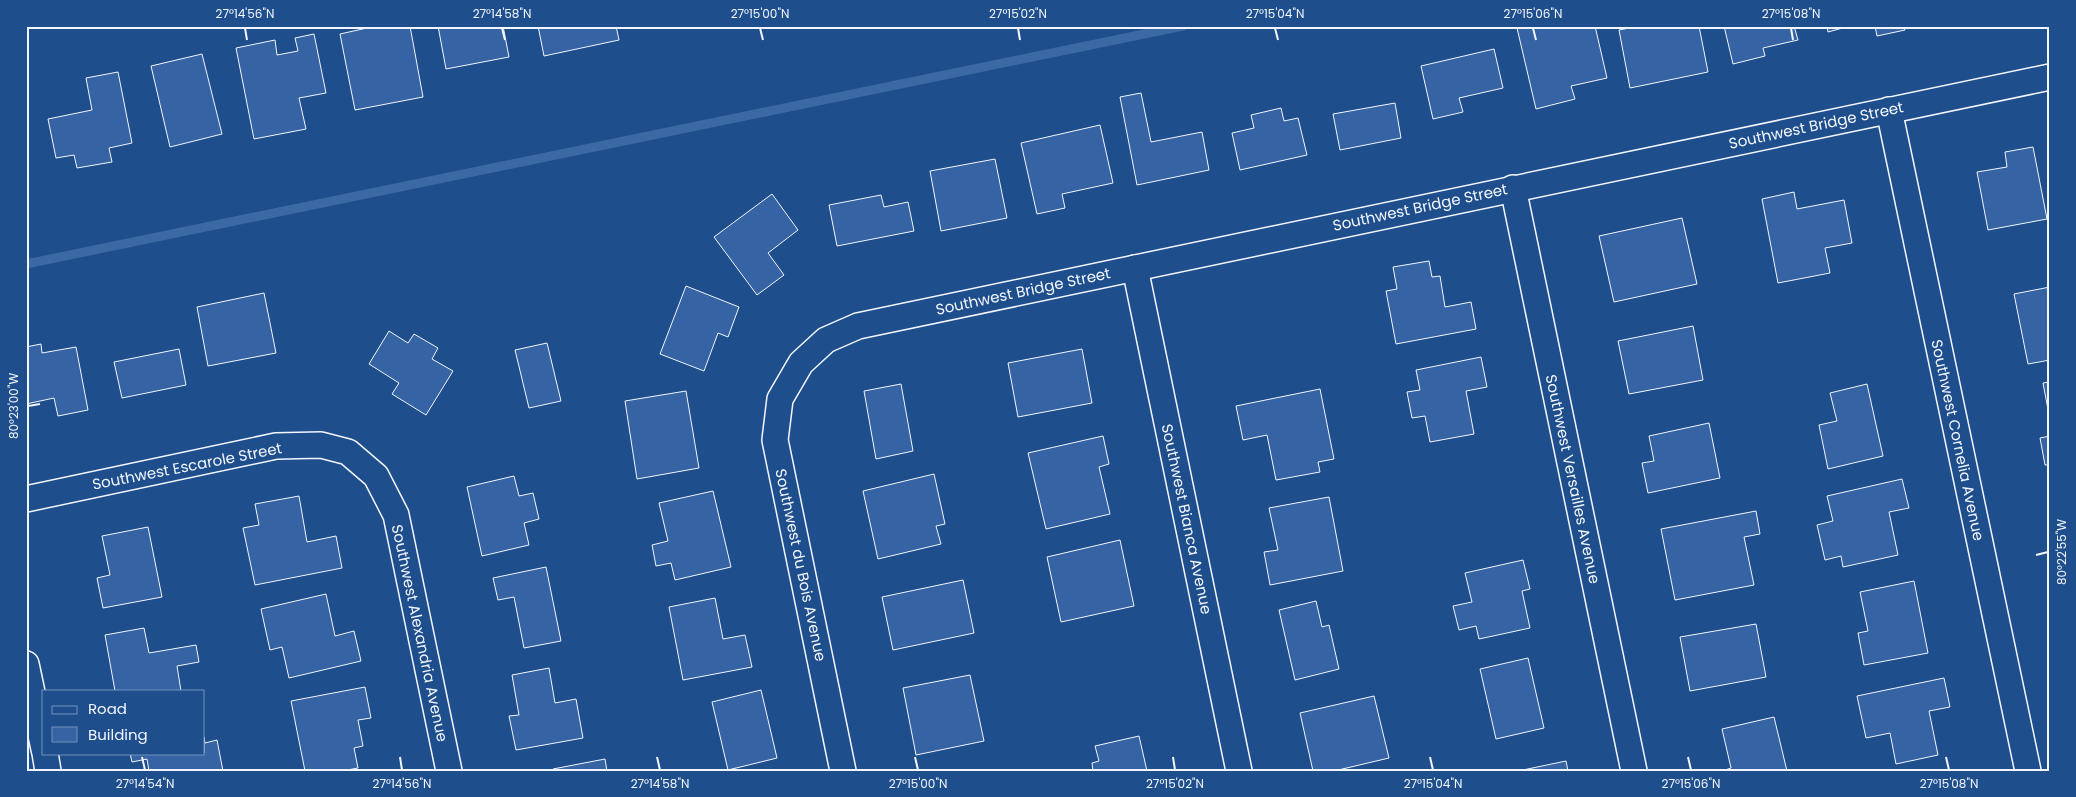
<svg xmlns="http://www.w3.org/2000/svg" width="2076" height="797" font-family="Poppins,sans-serif">
<rect width="100%" height="100%" fill="#1f4e8c"/>
<g fill="none" stroke-linecap="round" stroke-linejoin="round">
<polyline stroke="#3b69a3" stroke-width="9" points="26,264 1183,26"/>
</g>
<g fill="#3563a3" stroke="#f2f6ff">
<polygon points="376,26 410,26 423,97 355,110 340,34"/>
<polygon points="438,26 503,26 509,57 446,69"/>
<polygon points="538,26 616,26 619,40 544,56"/>
<polygon points="1525,26 1595,26 1607,78 1571,86 1575,99 1536,109 1517,28"/>
<polygon points="1640,26 1699,26 1708,72 1630,88 1619,30"/>
<polygon points="1724,26 1794,26 1798,40 1763,48 1765,56 1733,64"/>
<polygon points="1827,26 1850,26 1828,32"/>
<polygon points="1875,26 1904,26 1905,30 1877,36"/>
<polygon points="314,34 326,93 299,98 306,129 254,139 236,48 275,40 277,55 298,51 295,38"/>
<polygon points="1494,49 1503,88 1459,98 1463,112 1433,119 1421,66"/>
<polygon points="202,54 222,134 170,147 151,66"/>
<polygon points="118,72 132,143 109,148 112,162 77,168 74,155 56,158 48,119 92,110 86,78"/>
<polygon points="1141,93 1151,142 1202,132 1209,170 1137,185 1120,97"/>
<polygon points="1395,103 1401,138 1340,150 1333,114"/>
<polygon points="1281,108 1284,121 1298,118 1307,155 1240,170 1232,133 1254,128 1251,115"/>
<polygon points="1100,125 1113,183 1062,194 1065,208 1037,214 1021,143"/>
<polygon points="2033,147 2047,219 1988,230 1977,172 2007,167 2005,152"/>
<polygon points="995,159 1007,218 941,231 930,171"/>
<polygon points="1794,192 1797,209 1844,200 1852,243 1825,248 1830,273 1778,283 1762,199"/>
<polygon points="772,194 798,230 768,253 784,275 757,295 714,237"/>
<polygon points="881,195 884,207 908,202 914,231 837,246 829,205"/>
<polygon points="1682,218 1697,284 1614,302 1599,236"/>
<polygon points="1429,261 1432,277 1440,276 1445,307 1471,302 1476,329 1396,344 1386,291 1397,289 1393,267"/>
<polygon points="686,286 739,307 728,337 718,333 704,371 660,354"/>
<polygon points="2050,287 2050,360 2028,364 2014,294"/>
<polygon points="264,293 276,353 208,366 197,307"/>
<polygon points="1693,326 1703,380 1629,394 1618,341"/>
<polygon points="389,331 408,343 414,334 438,348 432,359 453,371 426,415 392,394 399,383 369,364"/>
<polygon points="547,343 561,401 529,408 515,350"/>
<polygon points="41,344 42,353 76,347 88,410 58,416 54,398 26,404 26,347"/>
<polygon points="179,349 186,385 122,398 114,362"/>
<polygon points="1082,349 1092,403 1018,417 1008,363"/>
<polygon points="1481,357 1487,387 1466,391 1474,434 1430,442 1425,416 1412,418 1407,392 1420,390 1416,370"/>
<polygon points="2050,382 2050,420 2043,383"/>
<polygon points="901,384 913,451 876,459 864,391"/>
<polygon points="1867,384 1883,456 1828,469 1819,425 1837,421 1830,393"/>
<polygon points="1320,389 1334,459 1318,462 1320,472 1276,480 1267,435 1243,440 1236,406"/>
<polygon points="686,391 699,468 637,479 625,401"/>
<polygon points="1709,423 1720,478 1648,493 1642,463 1654,461 1649,436"/>
<polygon points="1103,436 1109,464 1099,467 1110,514 1046,529 1028,453"/>
<polygon points="2050,436 2050,465 2045,465 2040,438"/>
<polygon points="934,474 945,524 936,526 941,544 878,559 863,491"/>
<polygon points="514,476 519,496 533,493 539,519 524,523 529,545 482,556 467,487"/>
<polygon points="1902,479 1909,508 1889,512 1898,555 1843,567 1841,556 1825,560 1817,525 1833,521 1827,496"/>
<polygon points="713,491 731,567 675,580 671,563 656,566 652,545 668,541 659,503"/>
<polygon points="299,496 307,542 336,536 342,568 255,585 243,528 259,525 255,504"/>
<polygon points="1329,497 1343,571 1270,585 1264,552 1278,550 1269,508"/>
<polygon points="1756,511 1760,534 1744,537 1754,585 1675,600 1661,529"/>
<polygon points="148,527 162,597 103,608 97,578 110,575 102,536"/>
<polygon points="1120,540 1134,606 1061,622 1047,557"/>
<polygon points="1523,560 1530,589 1522,591 1530,628 1479,639 1476,626 1459,630 1453,606 1472,602 1465,573"/>
<polygon points="546,567 561,641 524,648 514,597 498,600 493,578"/>
<polygon points="963,580 974,633 893,650 882,597"/>
<polygon points="1914,581 1928,653 1864,665 1858,633 1868,631 1860,592"/>
<polygon points="326,594 335,636 354,631 361,661 289,678 282,647 270,650 261,609"/>
<polygon points="715,598 723,639 745,635 752,667 683,680 669,607"/>
<polygon points="1316,601 1322,627 1329,625 1339,669 1295,680 1279,610"/>
<polygon points="1756,624 1766,677 1690,691 1680,637"/>
<polygon points="144,628 149,653 196,645 199,662 177,666 181,691 115,691 105,635"/>
<polygon points="1528,658 1544,728 1496,739 1480,669"/>
<polygon points="549,668 555,703 576,699 583,738 516,750 509,716 519,715 512,675"/>
<polygon points="970,675 984,741 916,755 903,688"/>
<polygon points="1944,678 1950,707 1929,711 1938,755 1896,764 1890,733 1866,738 1857,696"/>
<polygon points="365,687 371,718 358,720 363,746 354,748 358,768 342,771 305,771 291,701"/>
<polygon points="761,690 777,758 728,770 712,702"/>
<polygon points="1374,696 1389,758 1334,771 1313,771 1300,713"/>
<polygon points="1774,717 1787,771 1722,771 1731,768 1722,729"/>
<polygon points="1139,736 1147,771 1093,771 1092,763 1099,761 1095,746"/>
<polygon points="204,737 205,743 217,740 223,771 149,771 147,759 132,762 130,753 204,753"/>
<polygon points="605,759 607,771 553,771 553,769"/>
<polygon points="1566,761 1568,771 1518,771"/>
</g>
<g fill="none" stroke-linecap="round" stroke-linejoin="round">
<defs>
<g id="minor">
<polyline points="1889,110 2028,771"/>
<polyline points="1513,188 1634,771"/>
<polyline points="1135,268 1239,771"/>
<polyline points="26,499 276,446 321,445 348,452 376,476 396,515 449,771"/>
<polyline points="26,664 44,749"/>
<polyline points="45,753 48,771"/>
<polyline points="843,771 775,440 780,399 801,363 826,340 858,326 2050,77"/>
</g>
</defs>
<use href="#minor" stroke="#f2f6ff" stroke-width="28"/>
<use href="#minor" stroke="#1f4e8c" stroke-width="25"/>
</g>
<path fill="none" stroke="#f2f6ff" stroke-width="2" d="M245,28l2,12M502,28l3,12M760,28l3,12M1018,28l2,12M1275,28l3,12M1533,28l3,12M1791,28l2,12M28,406l12,-2M2036,555l12,-3M142,757l3,13M400,757l2,13M657,757l3,13M915,757l3,13M1173,757l2,13M1430,757l3,13M1688,757l3,13M1946,757l3,13"/>
<g text-anchor="middle" dominant-baseline="central" stroke-width="4" stroke-linejoin="round" paint-order="stroke">
<g font-size="15" fill="#f2f6ff" stroke="#1f4e8c">
<text transform="translate(1816 125) rotate(-12)">Southwest Bridge Street</text>
<text transform="translate(1420 207) rotate(-12)">Southwest Bridge Street</text>
<text transform="translate(1023 291) rotate(-12)">Southwest Bridge Street</text>
<text transform="translate(1958 440) rotate(78)">Southwest Cornelia Avenue</text>
<text transform="translate(187 466) rotate(-11)">Southwest Escarole Street</text>
<text transform="translate(1573 479) rotate(78)">Southwest Versailles Avenue</text>
<text transform="translate(1187 519) rotate(78)">Southwest Bianca Avenue</text>
<text transform="translate(801 565) rotate(78)">Southwest du Bois Avenue</text>
<text transform="translate(420 633) rotate(78)">Southwest Alexandria Avenue</text>
</g>
</g>
<rect width="2076" height="797" fill="none" stroke="#1f4e8c" stroke-width="55"/>
<rect x="42" y="690" width="162" height="65" fill="#1f4e8c" stroke="#7391ba"/>
<rect x="52" y="706" width="25" height="8" fill="#1f4e8c" stroke="#7391ba"/>
<text x="88" y="714" font-size="15" fill="#f2f6ff">Road</text>
<rect x="52" y="727" width="25" height="15" fill="#3563a3" stroke="#7391ba"/>
<text x="88" y="740" font-size="15" fill="#f2f6ff">Building</text>
<rect x="28" y="28" width="2020" height="742" fill="none" stroke="#f2f6ff" stroke-width="2"/>
<g font-size="12" text-anchor="middle" fill="#f2f6ff">
<text x="245" y="18">27°14'56"N</text>
<text x="502" y="18">27°14'58"N</text>
<text x="760" y="18">27°15'00"N</text>
<text x="1018" y="18">27°15'02"N</text>
<text x="1275" y="18">27°15'04"N</text>
<text x="1533" y="18">27°15'06"N</text>
<text x="1791" y="18">27°15'08"N</text>
<text transform="translate(14 406) rotate(-90)" y="4">80°23'00"W</text>
<text transform="translate(2062 552) rotate(-90)" y="4">80°22'55"W</text>
<text x="145" y="788">27°14'54"N</text>
<text x="402" y="788">27°14'56"N</text>
<text x="660" y="788">27°14'58"N</text>
<text x="918" y="788">27°15'00"N</text>
<text x="1175" y="788">27°15'02"N</text>
<text x="1433" y="788">27°15'04"N</text>
<text x="1691" y="788">27°15'06"N</text>
<text x="1949" y="788">27°15'08"N</text>
</g>
</svg>
